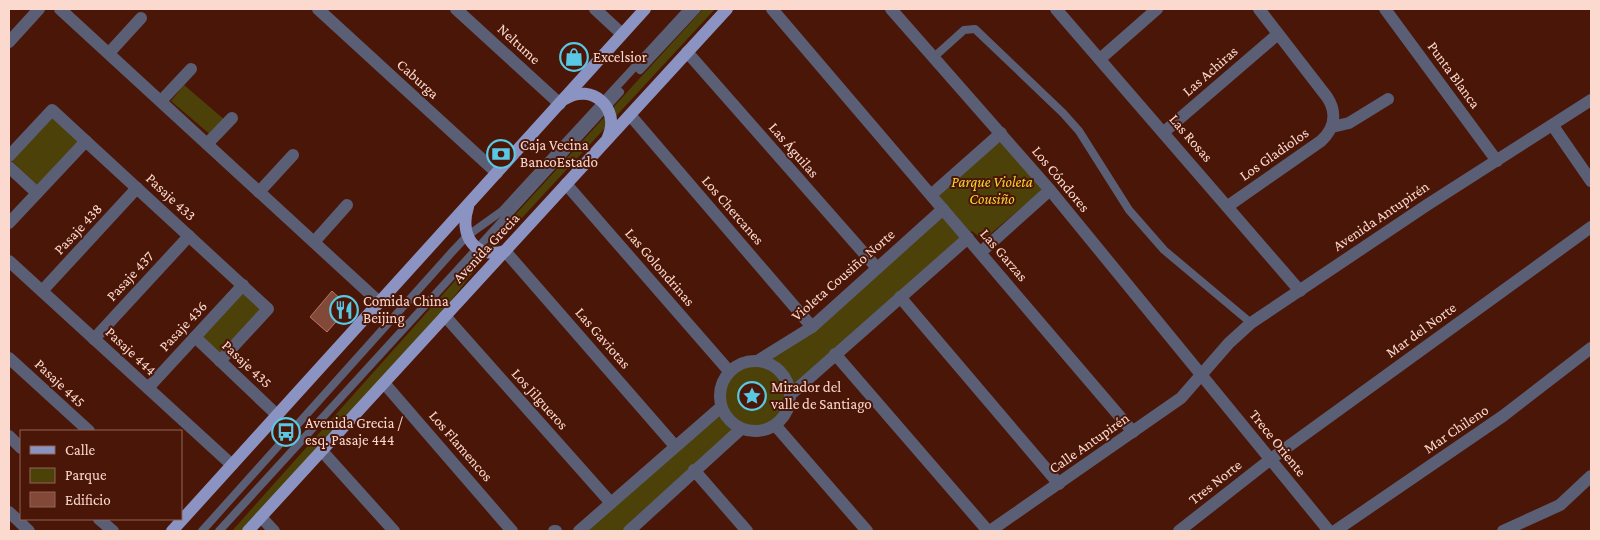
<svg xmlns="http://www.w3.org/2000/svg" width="1600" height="540" font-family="'Crimson Pro',serif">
<rect width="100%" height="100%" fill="#4a1607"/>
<g fill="#4d410a">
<polygon points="703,9 715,9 482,261 435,321 243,531 232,531 461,274"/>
<polygon points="184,85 226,121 212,136 171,101"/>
<polygon points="52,117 79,142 37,185 11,160"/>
<path d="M1000,137l45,51 -62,52 -11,-9 -186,164c-2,25 -21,35 -43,30l-116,106h-46l143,-125c-3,-24 10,-41 35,-42l190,-155 -10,-14z"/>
<polygon points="243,291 263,310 220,356 200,337"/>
</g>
<polygon fill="#824838" stroke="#b47664" points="332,291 349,307 327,332 310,317"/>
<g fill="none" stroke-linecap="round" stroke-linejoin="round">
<g stroke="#5b5f76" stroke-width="8">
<polyline points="934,57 964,30 975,29 1063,113 1079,131 1129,210 1164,250 1251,323"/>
<polyline points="640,70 697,9"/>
<polyline points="202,531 452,252 467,236 502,211 688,9"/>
<polyline points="219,531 620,92"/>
</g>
<g stroke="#5b5f76" stroke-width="12">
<polyline points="60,9 379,302"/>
<polyline points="318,9 497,173"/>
<polyline points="456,9 560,104"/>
<polyline points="595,9 622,34"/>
<polyline points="772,9 1133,432"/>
<polyline points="891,9 1050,190 1329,531"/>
<polyline points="1056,9 1300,291"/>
<polyline points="1385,9 1497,161"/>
<polyline points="9,42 39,9"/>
<polyline points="687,52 877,268"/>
<polyline points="109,53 141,18"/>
<polyline points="1100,59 1157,9"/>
<polyline points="161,101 191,69"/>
<polyline points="630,115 812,327"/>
<polyline points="1553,126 1591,181"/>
<polyline points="1332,127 1349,123 1388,99"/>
<polyline points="1164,132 1278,34"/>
<polyline points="207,144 232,118"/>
<polyline points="9,156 52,110 268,309 220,361"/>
<polyline points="9,167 37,193"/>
<polyline points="566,184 729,371"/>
<polyline points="259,192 293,155"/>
<polyline points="931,195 1001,133"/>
<path d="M1228,206l93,-65c14,-13 16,-29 6,-44l-68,-88"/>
<polyline points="9,223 86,141"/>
<polyline points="314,242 347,205"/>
<polyline points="505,251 675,446"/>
<polyline points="981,252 1050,190"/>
<polyline points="9,261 232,465"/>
<polyline points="42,291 137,188"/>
<polyline points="900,297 1059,484"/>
<polyline points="445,316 611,503"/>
<polyline points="195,337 277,415"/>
<polyline points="94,339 189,236"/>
<polyline points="835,354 988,531"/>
<polyline points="9,358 89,431"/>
<polyline points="759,360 812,327 943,209"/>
<circle cx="755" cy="396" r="35"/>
<polyline points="384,383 512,531"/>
<polyline points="148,388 243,285"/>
<polyline points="790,395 968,238"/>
<polyline points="775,425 867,531"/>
<polyline points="9,436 21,448"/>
<polyline points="322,451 394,531"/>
<polyline points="694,470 747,531"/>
<polyline points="9,512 29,531"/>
<polyline points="261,517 274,531"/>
<polyline points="99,519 113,531"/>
<polyline points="554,531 556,531"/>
<polyline points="579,531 721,407"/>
<polyline points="629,531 741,429"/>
<polyline points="1179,531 1271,459 1591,227"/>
<polyline points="1335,531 1503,416 1591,348"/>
<polyline points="1503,531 1560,505 1591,476"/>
</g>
<polyline stroke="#5b5f76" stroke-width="12" points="990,531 1181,398 1229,343 1251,323 1427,205 1591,100"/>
<g stroke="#8b93c2" stroke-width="12">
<path d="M565,99c27,-17 56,10 43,38"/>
<path d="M468,207c-9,27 6,53 37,44"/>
<polyline points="172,531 645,9"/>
<polyline points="248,531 727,9"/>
</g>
</g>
<defs>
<symbol id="shop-ring" viewBox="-11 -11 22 22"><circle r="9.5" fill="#4a1607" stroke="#59c8e4" stroke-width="1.5"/><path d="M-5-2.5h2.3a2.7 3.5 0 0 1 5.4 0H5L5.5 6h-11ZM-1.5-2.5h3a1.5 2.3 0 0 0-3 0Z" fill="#59c8e4"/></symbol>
<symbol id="bank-ring" viewBox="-11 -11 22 22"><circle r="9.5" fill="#4a1607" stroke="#59c8e4" stroke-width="1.5"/><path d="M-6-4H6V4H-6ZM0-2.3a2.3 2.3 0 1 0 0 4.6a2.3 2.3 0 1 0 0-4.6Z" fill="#59c8e4"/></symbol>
<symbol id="restaurant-ring" viewBox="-11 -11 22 22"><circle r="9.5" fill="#4a1607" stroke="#59c8e4" stroke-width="1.5"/><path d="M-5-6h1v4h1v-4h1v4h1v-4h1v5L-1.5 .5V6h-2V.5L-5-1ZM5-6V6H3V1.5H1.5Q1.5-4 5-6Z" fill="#59c8e4"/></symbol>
<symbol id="sight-ring" viewBox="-11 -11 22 22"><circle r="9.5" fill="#4a1607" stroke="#59c8e4" stroke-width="1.5"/><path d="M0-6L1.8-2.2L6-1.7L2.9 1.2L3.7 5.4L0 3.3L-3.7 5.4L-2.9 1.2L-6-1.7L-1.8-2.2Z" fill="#59c8e4"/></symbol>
<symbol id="bus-ring" viewBox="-11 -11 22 22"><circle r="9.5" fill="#4a1607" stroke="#59c8e4" stroke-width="1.5"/><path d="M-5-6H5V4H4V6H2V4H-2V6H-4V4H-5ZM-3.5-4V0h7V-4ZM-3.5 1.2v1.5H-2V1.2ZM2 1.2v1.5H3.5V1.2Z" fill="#59c8e4"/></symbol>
</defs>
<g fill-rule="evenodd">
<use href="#shop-ring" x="558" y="41" width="32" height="32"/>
<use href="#bank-ring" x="485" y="138" width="32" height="32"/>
<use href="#restaurant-ring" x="328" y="294" width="32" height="32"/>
<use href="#sight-ring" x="736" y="380" width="32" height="32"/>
<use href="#bus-ring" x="270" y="416" width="32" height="32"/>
</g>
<g text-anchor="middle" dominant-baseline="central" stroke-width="4" stroke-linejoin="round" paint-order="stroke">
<g font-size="15" fill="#fcd9cf" stroke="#4a1607">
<text transform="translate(519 44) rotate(42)">Neltume</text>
<text transform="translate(1210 71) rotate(-41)">Las Achiras</text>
<text transform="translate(1454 75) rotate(54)">Punta Blanca</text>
<text transform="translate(418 79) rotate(42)">Caburga</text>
<text transform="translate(1191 138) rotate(49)">Las Rosas</text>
<text transform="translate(794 150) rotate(49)">Las Águilas</text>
<text transform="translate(1274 154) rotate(-35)">Los Gladiolos</text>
<text transform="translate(1061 179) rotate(50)">Los Cóndores</text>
<text transform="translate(171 197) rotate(43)">Pasaje 433</text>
<text transform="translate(733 210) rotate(49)">Los Chercanes</text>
<text transform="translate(1381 216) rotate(-34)">Avenida Antupirén</text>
<text transform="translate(78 229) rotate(-47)">Pasaje 438</text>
<text transform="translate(486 248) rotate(-47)">Avenida Grecia</text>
<text transform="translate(1004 255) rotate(49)">Las Garzas</text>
<text transform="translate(660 267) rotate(49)">Las Golondrinas</text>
<text transform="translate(843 275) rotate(-41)">Violeta Cousiño Norte</text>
<text transform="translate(130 276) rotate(-47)">Pasaje 437</text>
<text transform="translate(183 326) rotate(-47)">Pasaje 436</text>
<text transform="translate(1421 330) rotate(-36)">Mar del Norte</text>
<text transform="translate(603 338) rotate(49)">Las Gaviotas</text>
<text transform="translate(131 351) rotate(43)">Pasaje 444</text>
<text transform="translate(247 364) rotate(43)">Pasaje 435</text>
<text transform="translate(60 383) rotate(43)">Pasaje 445</text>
<text transform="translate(540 399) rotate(48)">Los Jilgueros</text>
<text transform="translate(1456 429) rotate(-34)">Mar Chileno</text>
<text transform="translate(1089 443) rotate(-35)">Calle Antupirén</text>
<text transform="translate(1278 443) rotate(51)">Trece Oriente</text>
<text transform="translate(461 446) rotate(49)">Los Flamencos</text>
<text transform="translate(1215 482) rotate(-38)">Tres Norte</text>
</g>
<g font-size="15" fill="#fcd9cf" stroke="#4a1607" text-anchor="start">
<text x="593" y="57">Excelsior</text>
<text x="520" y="145">Caja Vecina<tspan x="520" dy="17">BancoEstado</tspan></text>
<text x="363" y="301">Comida China<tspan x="363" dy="17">Beijing</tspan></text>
<text x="771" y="387">Mirador del<tspan x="771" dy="17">valle de Santiago</tspan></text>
<text x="305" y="423">Avenida Grecia /<tspan x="305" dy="17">esq. Pasaje 444</tspan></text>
</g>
<g font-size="15" font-style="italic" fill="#f6d630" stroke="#4a1607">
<text x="992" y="182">Parque Violeta<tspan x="992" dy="17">Cousiño</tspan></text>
</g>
</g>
<rect width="1600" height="540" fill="none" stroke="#fcd9cf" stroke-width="20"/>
<rect x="20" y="430" width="162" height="90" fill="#4a1607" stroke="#916457"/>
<rect x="30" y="446" width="25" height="8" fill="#8b93c2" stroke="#916457"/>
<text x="65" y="455" font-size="15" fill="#fcd9cf">Calle</text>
<rect x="30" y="468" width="25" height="15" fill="#4d410a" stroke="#916457"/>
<text x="65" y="480" font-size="15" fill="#fcd9cf">Parque</text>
<rect x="30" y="492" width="25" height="15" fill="#824838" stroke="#916457"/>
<text x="65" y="505" font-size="15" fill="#fcd9cf">Edificio</text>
</svg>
